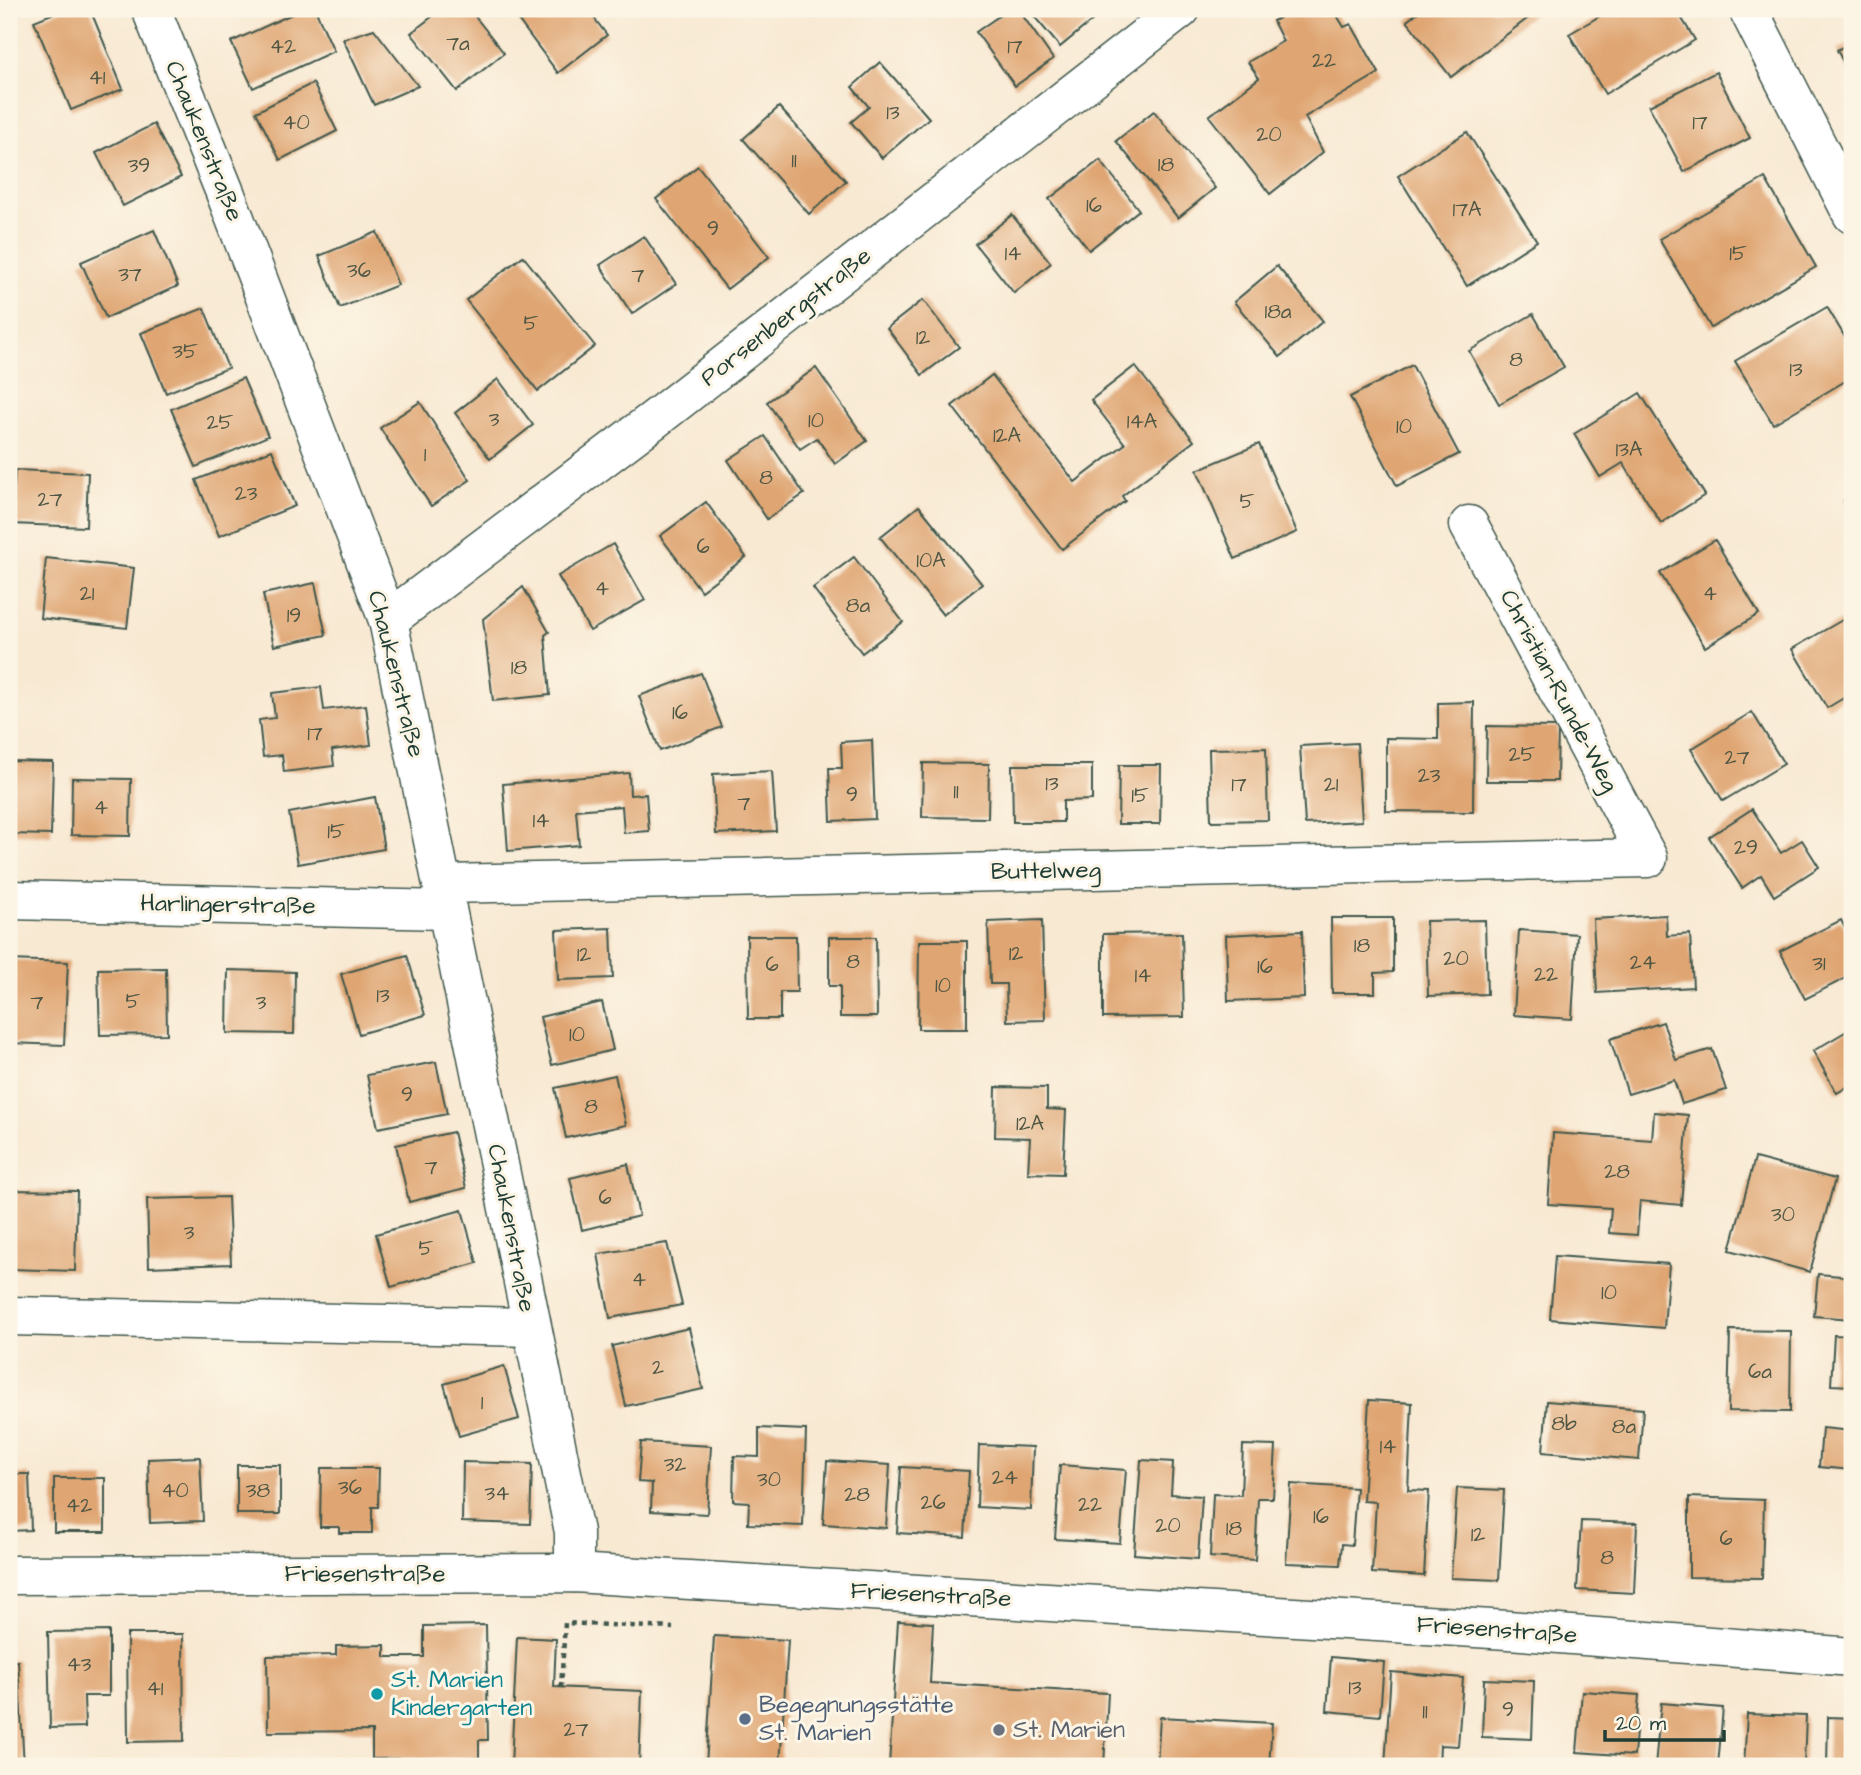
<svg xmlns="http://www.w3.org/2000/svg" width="1861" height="1775" font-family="'Architects Daughter',sans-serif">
<rect width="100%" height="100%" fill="#fcf5e5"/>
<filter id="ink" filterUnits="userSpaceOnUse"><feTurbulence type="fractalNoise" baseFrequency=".0143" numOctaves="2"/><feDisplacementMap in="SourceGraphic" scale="14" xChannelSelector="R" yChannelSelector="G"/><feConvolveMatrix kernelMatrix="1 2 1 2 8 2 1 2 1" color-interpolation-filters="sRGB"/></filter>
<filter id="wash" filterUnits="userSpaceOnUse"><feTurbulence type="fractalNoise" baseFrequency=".00686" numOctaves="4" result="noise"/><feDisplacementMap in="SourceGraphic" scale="28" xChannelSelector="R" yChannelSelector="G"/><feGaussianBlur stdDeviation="1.57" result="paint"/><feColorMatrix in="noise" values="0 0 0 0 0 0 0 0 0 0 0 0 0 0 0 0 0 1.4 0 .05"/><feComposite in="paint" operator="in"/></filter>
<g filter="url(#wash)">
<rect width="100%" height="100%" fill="#f8e9d3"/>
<g id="blocks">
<g fill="#dfa572">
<polygon points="64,9 90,9 123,89 71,110 34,21"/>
<polygon points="303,9 315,9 334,51 253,88 231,42"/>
<polygon points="442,9 469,9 504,53 457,91 411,33"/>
<polygon points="510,9 587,9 607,35 558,73"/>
<polygon points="1009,9 1018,9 1053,59 1015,86 976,32"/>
<polygon points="1028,9 1096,9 1100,14 1060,47"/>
<polygon points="1295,9 1333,9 1344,27 1351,24 1379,73 1305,117 1323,152 1270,194 1209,116 1259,78 1248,62 1283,41 1273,21"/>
<polygon points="1422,9 1540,9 1451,77 1407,21"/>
<polygon points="1612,9 1676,9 1695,40 1605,94 1569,34"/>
<polygon points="374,29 418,86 374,105 343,39"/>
<polygon points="1852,42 1852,79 1837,50"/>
<polygon points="880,62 929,118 882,158 851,122 869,107 852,87"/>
<polygon points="1716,72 1750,138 1684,172 1649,106"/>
<polygon points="313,83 337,131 280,160 256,112"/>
<polygon points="779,107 846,181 809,214 743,139"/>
<polygon points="1154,111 1215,188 1178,218 1116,141"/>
<polygon points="154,124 181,177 123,206 96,153"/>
<polygon points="1467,132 1537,241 1467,286 1398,176"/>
<polygon points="1100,160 1139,210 1089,250 1049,199"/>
<polygon points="698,166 769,257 727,289 656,199"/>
<polygon points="1765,178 1816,267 1711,328 1659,239"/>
<polygon points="1012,215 1051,263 1014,293 975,244"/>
<polygon points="154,230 178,286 106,318 81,262"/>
<polygon points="377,232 398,285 340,308 319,256"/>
<polygon points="644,236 676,284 632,314 600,265"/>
<polygon points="523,256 595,346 538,391 466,300"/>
<polygon points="1277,266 1323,321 1280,357 1234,302"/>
<polygon points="923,300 959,347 922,375 887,328"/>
<polygon points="1827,307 1852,349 1852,377 1773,424 1735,361"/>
<polygon points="204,308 228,368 166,393 141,333"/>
<polygon points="1533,314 1564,367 1499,404 1469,351"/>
<polygon points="1412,365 1459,454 1397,486 1350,397"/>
<polygon points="1135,366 1194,441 1122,496 1125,501 1062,549 952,406 992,375 1075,482 1125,444 1091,400"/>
<polygon points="816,368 867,441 835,464 817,438 800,449 767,402"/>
<polygon points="243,378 268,436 196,467 171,409"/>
<polygon points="498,379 533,425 490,459 455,413"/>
<polygon points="1640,393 1705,495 1661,523 1623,463 1600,477 1574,434"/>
<polygon points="420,402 470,480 431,506 380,428"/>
<polygon points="765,436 804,494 767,519 728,460"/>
<polygon points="1259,444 1297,532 1235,559 1197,470"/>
<polygon points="272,450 295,506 219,536 196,480"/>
<polygon points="15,470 88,473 86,527 12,524"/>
<polygon points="1852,496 1852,516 1844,500"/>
<polygon points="706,502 746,557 701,591 660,536"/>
<polygon points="919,506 982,584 943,615 880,537"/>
<polygon points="1715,540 1759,614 1705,647 1660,573"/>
<polygon points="613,544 645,600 590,631 558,576"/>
<polygon points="854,557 903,622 862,653 813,588"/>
<polygon points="46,558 134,568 127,628 40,618"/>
<polygon points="315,583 326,635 274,646 263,594"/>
<polygon points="523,587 549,632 545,635 550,695 493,701 483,619"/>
<polygon points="1844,619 1852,632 1852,693 1827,708 1792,649"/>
<polygon points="701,673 722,727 660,751 639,696"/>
<polygon points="321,687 324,710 366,705 371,745 332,750 334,766 284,772 282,755 263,757 259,720 275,718 272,693"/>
<polygon points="1474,702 1473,812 1386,811 1386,738 1438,739 1438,703"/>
<polygon points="1752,712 1784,764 1723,801 1691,749"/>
<polygon points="1487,726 1558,727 1557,781 1486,781"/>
<polygon points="872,740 875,819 831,821 829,768 842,768 841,742"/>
<polygon points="1357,743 1362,821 1305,824 1300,746"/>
<polygon points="1266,748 1268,820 1211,821 1209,749"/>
<polygon points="9,761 53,762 51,835 9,834"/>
<polygon points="923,763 989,764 988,818 922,817"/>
<polygon points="1012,765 1092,765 1092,800 1063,801 1063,822 1013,822"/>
<polygon points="1119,765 1161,765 1160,824 1118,824"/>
<polygon points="772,771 776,831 716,834 713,774"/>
<polygon points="629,773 630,795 646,794 649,831 624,833 622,806 576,810 579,845 508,851 503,784"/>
<polygon points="72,778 131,779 130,836 71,835"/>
<polygon points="375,797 384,849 298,864 289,813"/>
<polygon points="1752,809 1781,853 1802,840 1819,867 1774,896 1761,875 1742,888 1709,837"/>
<polygon points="1666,915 1667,936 1690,934 1693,987 1597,993 1593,919"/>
<polygon points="1331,918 1393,918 1393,972 1375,973 1375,993 1332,993"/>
<polygon points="1042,920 1045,1020 1007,1021 1006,984 990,984 988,922"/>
<polygon points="1485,920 1487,994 1428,996 1426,921"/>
<polygon points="1841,920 1852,942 1852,975 1805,999 1780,951"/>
<polygon points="611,928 613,978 558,980 556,930"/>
<polygon points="1519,930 1577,934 1572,1019 1514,1015"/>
<polygon points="1302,931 1304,998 1228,1001 1226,935"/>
<polygon points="1182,933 1184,1017 1103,1018 1103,934"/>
<polygon points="747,936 796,936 797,992 780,992 780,1019 748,1019"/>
<polygon points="829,937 876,937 877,1017 840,1017 840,986 829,986"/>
<polygon points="919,941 967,941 967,1029 918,1029"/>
<polygon points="407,955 425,1015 359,1034 341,974"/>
<polygon points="9,960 68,962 64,1045 9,1043"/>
<polygon points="166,968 167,1034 100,1035 98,969"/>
<polygon points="228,970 295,972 294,1034 227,1033"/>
<polygon points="602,1002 613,1050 552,1065 540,1017"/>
<polygon points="1663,1022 1676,1060 1712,1049 1726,1090 1682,1104 1674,1080 1628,1094 1610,1039"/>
<polygon points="1852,1028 1852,1084 1837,1093 1813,1051"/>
<polygon points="436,1062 447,1114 378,1128 367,1075"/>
<polygon points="615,1075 626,1125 566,1138 555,1088"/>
<polygon points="996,1087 1047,1088 1047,1109 1066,1110 1063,1174 1028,1173 1030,1138 995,1137"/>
<polygon points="1654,1112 1688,1115 1681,1205 1640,1201 1637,1235 1609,1233 1611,1208 1548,1204 1553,1133 1652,1140"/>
<polygon points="453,1132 466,1188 409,1202 396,1145"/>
<polygon points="1755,1158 1835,1179 1810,1272 1730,1250"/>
<polygon points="628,1164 639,1216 582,1230 570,1178"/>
<polygon points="9,1190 77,1191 75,1271 9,1269"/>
<polygon points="228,1197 231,1264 149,1267 147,1199"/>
<polygon points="462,1210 477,1263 391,1287 376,1234"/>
<polygon points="667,1243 682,1305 610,1318 598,1254"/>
<polygon points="1555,1256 1669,1264 1664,1328 1550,1319"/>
<polygon points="1818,1274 1852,1277 1852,1319 1814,1316"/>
<polygon points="689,1328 703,1389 626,1406 612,1346"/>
<polygon points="1730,1330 1791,1331 1790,1412 1728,1411"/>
<polygon points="1834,1335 1852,1336 1852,1386 1831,1385"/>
<polygon points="504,1366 519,1419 459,1436 444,1384"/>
<polygon points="1369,1400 1412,1403 1408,1490 1429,1491 1424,1576 1372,1573 1376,1502 1363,1501"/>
<polygon points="1547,1401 1643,1409 1639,1460 1543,1452"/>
<polygon points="759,1428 806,1430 803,1526 748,1524 749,1502 733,1501 734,1456 759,1457"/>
<polygon points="1822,1428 1852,1431 1852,1470 1819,1467"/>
<polygon points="641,1442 711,1446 707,1514 651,1511 652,1483 638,1482"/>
<polygon points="979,1445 1033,1447 1031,1510 977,1507"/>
<polygon points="1243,1445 1276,1446 1273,1498 1258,1498 1255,1560 1210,1557 1213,1494 1241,1495"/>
<polygon points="200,1457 203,1521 150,1523 148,1459"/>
<polygon points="1141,1460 1173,1462 1171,1494 1202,1496 1198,1559 1134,1554"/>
<polygon points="827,1461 890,1465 886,1528 823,1524"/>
<polygon points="463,1462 532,1464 530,1524 462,1522"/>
<rect x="237" y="1465" width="43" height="49"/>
<polygon points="1060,1465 1126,1470 1120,1543 1055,1539"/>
<polygon points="901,1467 969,1471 965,1537 897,1533"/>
<polygon points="321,1468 379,1468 378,1507 372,1507 372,1533 339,1533 339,1527 320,1527"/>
<polygon points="9,1474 29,1474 31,1530 9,1531"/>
<rect x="54" y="1478" width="51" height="54"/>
<polygon points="1291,1484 1356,1488 1352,1545 1342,1544 1340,1565 1286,1563"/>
<polygon points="1457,1488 1504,1490 1499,1580 1451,1578"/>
<polygon points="1689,1497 1764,1500 1762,1578 1689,1577"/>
<polygon points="1581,1521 1637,1523 1634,1593 1577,1590"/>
<polygon points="898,1621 933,1623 930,1683 1108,1693 1104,1766 889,1766"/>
<polygon points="486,1625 488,1740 479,1740 479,1758 372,1759 372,1731 268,1732 267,1656 336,1655 336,1646 385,1645 385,1657 424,1657 424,1626"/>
<polygon points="109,1631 109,1696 84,1696 85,1727 50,1728 48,1632"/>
<polygon points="127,1634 183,1634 184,1741 128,1742"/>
<polygon points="714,1636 788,1640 780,1766 706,1766"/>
<polygon points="517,1637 556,1639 554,1687 642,1691 639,1766 511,1766"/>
<polygon points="1331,1657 1384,1662 1380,1716 1327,1711"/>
<polygon points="9,1661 18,1661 24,1766 9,1766"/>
<polygon points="1391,1672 1463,1678 1458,1746 1440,1745 1439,1766 1385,1766"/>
<polygon points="1484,1679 1534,1681 1532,1739 1482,1737"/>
<polygon points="1582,1691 1639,1695 1634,1756 1577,1752"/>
<polygon points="1661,1703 1723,1708 1718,1766 1655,1766"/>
<polygon points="1747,1714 1806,1716 1804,1766 1744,1766"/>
<polygon points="1160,1717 1272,1723 1269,1766 1157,1766"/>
<polygon points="1828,1717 1852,1718 1852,1766 1827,1766"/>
</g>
</g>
</g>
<g filter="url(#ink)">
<use href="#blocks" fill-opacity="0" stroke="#40574c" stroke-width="2"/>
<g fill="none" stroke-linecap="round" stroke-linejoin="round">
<defs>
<g id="street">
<polyline points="151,9 226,195 388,620 574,1532 574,1573"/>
<polyline points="1748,9 1852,214"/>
<polyline points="388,620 655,419 1181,9"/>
<polyline points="444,884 1648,858 1469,525"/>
<polyline points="9,900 447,910"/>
<polyline points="9,1316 531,1327"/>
<polyline points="9,1575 574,1573 1508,1630 1852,1657"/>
</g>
</defs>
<use href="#street" stroke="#40574c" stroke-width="41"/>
<polyline stroke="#40574c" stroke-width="4.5" stroke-dasharray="5 5" stroke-linecap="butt" points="561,1688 565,1623 673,1628"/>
<use href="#street" stroke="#fff" stroke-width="38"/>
</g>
</g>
<circle fill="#0f9aa8" stroke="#fcf5e5" stroke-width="2.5" cx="377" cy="1694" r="7"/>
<circle fill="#5c6f8a" stroke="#fcf5e5" stroke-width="2.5" cx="745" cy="1719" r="7"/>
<circle fill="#6b7280" stroke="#fcf5e5" stroke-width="2.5" cx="999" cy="1730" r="7"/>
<g text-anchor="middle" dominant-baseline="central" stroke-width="6" stroke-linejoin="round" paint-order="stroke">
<g font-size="21" fill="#4f5744">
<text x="458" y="43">7a</text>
<text x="283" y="46">42</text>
<text x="1015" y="46">17</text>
<text x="1324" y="60">22</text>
<text x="97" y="77">41</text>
<text x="893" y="112">13</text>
<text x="296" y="122">40</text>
<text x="1700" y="122">17</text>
<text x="1269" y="134">20</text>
<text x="794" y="160">11</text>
<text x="1166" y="164">18</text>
<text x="139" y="165">39</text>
<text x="1094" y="205">16</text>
<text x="1467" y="209">17A</text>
<text x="713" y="228">9</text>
<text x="1013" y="253">14</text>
<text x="1738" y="253">15</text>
<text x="359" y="270">36</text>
<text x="130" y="274">37</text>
<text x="638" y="275">7</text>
<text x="1278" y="311">18a</text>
<text x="531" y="323">5</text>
<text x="923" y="337">12</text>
<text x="185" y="351">35</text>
<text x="1516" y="359">8</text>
<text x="1796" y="369">13</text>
<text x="494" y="419">3</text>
<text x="816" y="420">10</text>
<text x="1142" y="421">14A</text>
<text x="220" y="422">25</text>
<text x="1404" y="426">10</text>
<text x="1007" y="435">12A</text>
<text x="1629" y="449">13A</text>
<text x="425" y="454">1</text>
<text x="766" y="477">8</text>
<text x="246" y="493">23</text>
<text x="50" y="499">27</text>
<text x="1247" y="501">5</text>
<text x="703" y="546">6</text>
<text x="931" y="560">10A</text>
<text x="602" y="588">4</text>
<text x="87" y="593">21</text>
<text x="1710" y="593">4</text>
<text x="858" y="605">8a</text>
<text x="294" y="615">19</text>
<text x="519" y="667">18</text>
<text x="680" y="712">16</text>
<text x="315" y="733">17</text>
<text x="1522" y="754">25</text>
<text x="1737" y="757">27</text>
<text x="1429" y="775">23</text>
<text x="1052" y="783">13</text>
<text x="1239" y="784">17</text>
<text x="1331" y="784">21</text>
<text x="956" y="791">11</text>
<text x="852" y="794">9</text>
<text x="1140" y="795">15</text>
<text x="744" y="803">7</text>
<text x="101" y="807">4</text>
<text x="541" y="820">14</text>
<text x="336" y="831">15</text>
<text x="1746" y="847">29</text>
<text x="1362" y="945">18</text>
<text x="1016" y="953">12</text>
<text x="584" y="954">12</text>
<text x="1456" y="958">20</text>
<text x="853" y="961">8</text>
<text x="1643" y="962">24</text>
<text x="1819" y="963">31</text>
<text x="772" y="964">6</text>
<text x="1265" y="966">16</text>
<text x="1546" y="974">22</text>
<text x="1143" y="975">14</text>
<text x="943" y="985">10</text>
<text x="383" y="995">13</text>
<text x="133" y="1001">5</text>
<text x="37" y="1002">7</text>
<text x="261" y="1002">3</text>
<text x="577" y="1034">10</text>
<text x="407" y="1094">9</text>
<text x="591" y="1106">8</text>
<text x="1030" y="1123">12A</text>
<text x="431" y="1167">7</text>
<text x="1617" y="1171">28</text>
<text x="605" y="1197">6</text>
<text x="1783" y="1214">30</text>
<text x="189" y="1232">3</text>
<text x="426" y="1248">5</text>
<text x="639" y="1279">4</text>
<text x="1609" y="1292">10</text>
<text x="658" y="1367">2</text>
<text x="1760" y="1371">6a</text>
<text x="482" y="1402">1</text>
<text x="1564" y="1423">8b</text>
<text x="1624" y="1426">8a</text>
<text x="1388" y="1446">14</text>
<text x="675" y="1464">32</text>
<text x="1005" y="1477">24</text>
<text x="769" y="1479">30</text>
<text x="350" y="1487">36</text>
<text x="175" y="1490">40</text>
<text x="258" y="1490">38</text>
<text x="497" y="1493">34</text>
<text x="857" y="1494">28</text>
<text x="933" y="1502">26</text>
<text x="1090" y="1504">22</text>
<text x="79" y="1505">42</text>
<text x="1321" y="1516">16</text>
<text x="1168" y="1525">20</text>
<text x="1234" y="1528">18</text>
<text x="1478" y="1534">12</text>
<text x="1726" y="1538">6</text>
<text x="1607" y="1557">8</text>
<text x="79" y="1664">43</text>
<text x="1355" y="1687">13</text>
<text x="155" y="1688">41</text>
<text x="1508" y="1709">9</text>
<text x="1425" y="1711">11</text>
<text x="576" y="1729">27</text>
</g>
<g font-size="24" fill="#1f3d34" stroke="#fcf5e5">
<text transform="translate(204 141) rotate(68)">Chaukenstraße</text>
<text transform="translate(786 317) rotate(-38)">Porsenbergstraße</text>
<text transform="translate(396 674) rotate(76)">Chaukenstraße</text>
<text transform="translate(1559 691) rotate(62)">Christian-Runde-Weg</text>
<text transform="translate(1046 871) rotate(-1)">Buttelweg</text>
<text transform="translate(228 905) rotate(1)">Harlingerstraße</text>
<text transform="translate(511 1228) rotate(79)">Chaukenstraße</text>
<text x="365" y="1574">Friesenstraße</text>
<text transform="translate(931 1595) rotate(3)">Friesenstraße</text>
<text transform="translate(1497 1630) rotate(4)">Friesenstraße</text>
</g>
<g font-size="24" fill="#0d838f" stroke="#fcf5e5" text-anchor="start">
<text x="391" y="1680">St. Marien<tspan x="391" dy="28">Kindergarten</tspan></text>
</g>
<g font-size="24" fill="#4e5e75" stroke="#fcf5e5" text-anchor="start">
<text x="759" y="1705">Begegnungsstätte<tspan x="759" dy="28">St. Marien</tspan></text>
</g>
<g font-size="24" fill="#5b616d" stroke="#fcf5e5" text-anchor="start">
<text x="1013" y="1730">St. Marien</text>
</g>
</g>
<rect width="1861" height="1775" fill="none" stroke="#fcf5e5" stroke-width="35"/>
<path d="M1605 1730v10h119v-10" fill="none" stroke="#1f3d34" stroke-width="3.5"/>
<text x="1616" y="1730" font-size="21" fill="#1f3d34" stroke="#fcf5e5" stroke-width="5" paint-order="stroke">20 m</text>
</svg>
